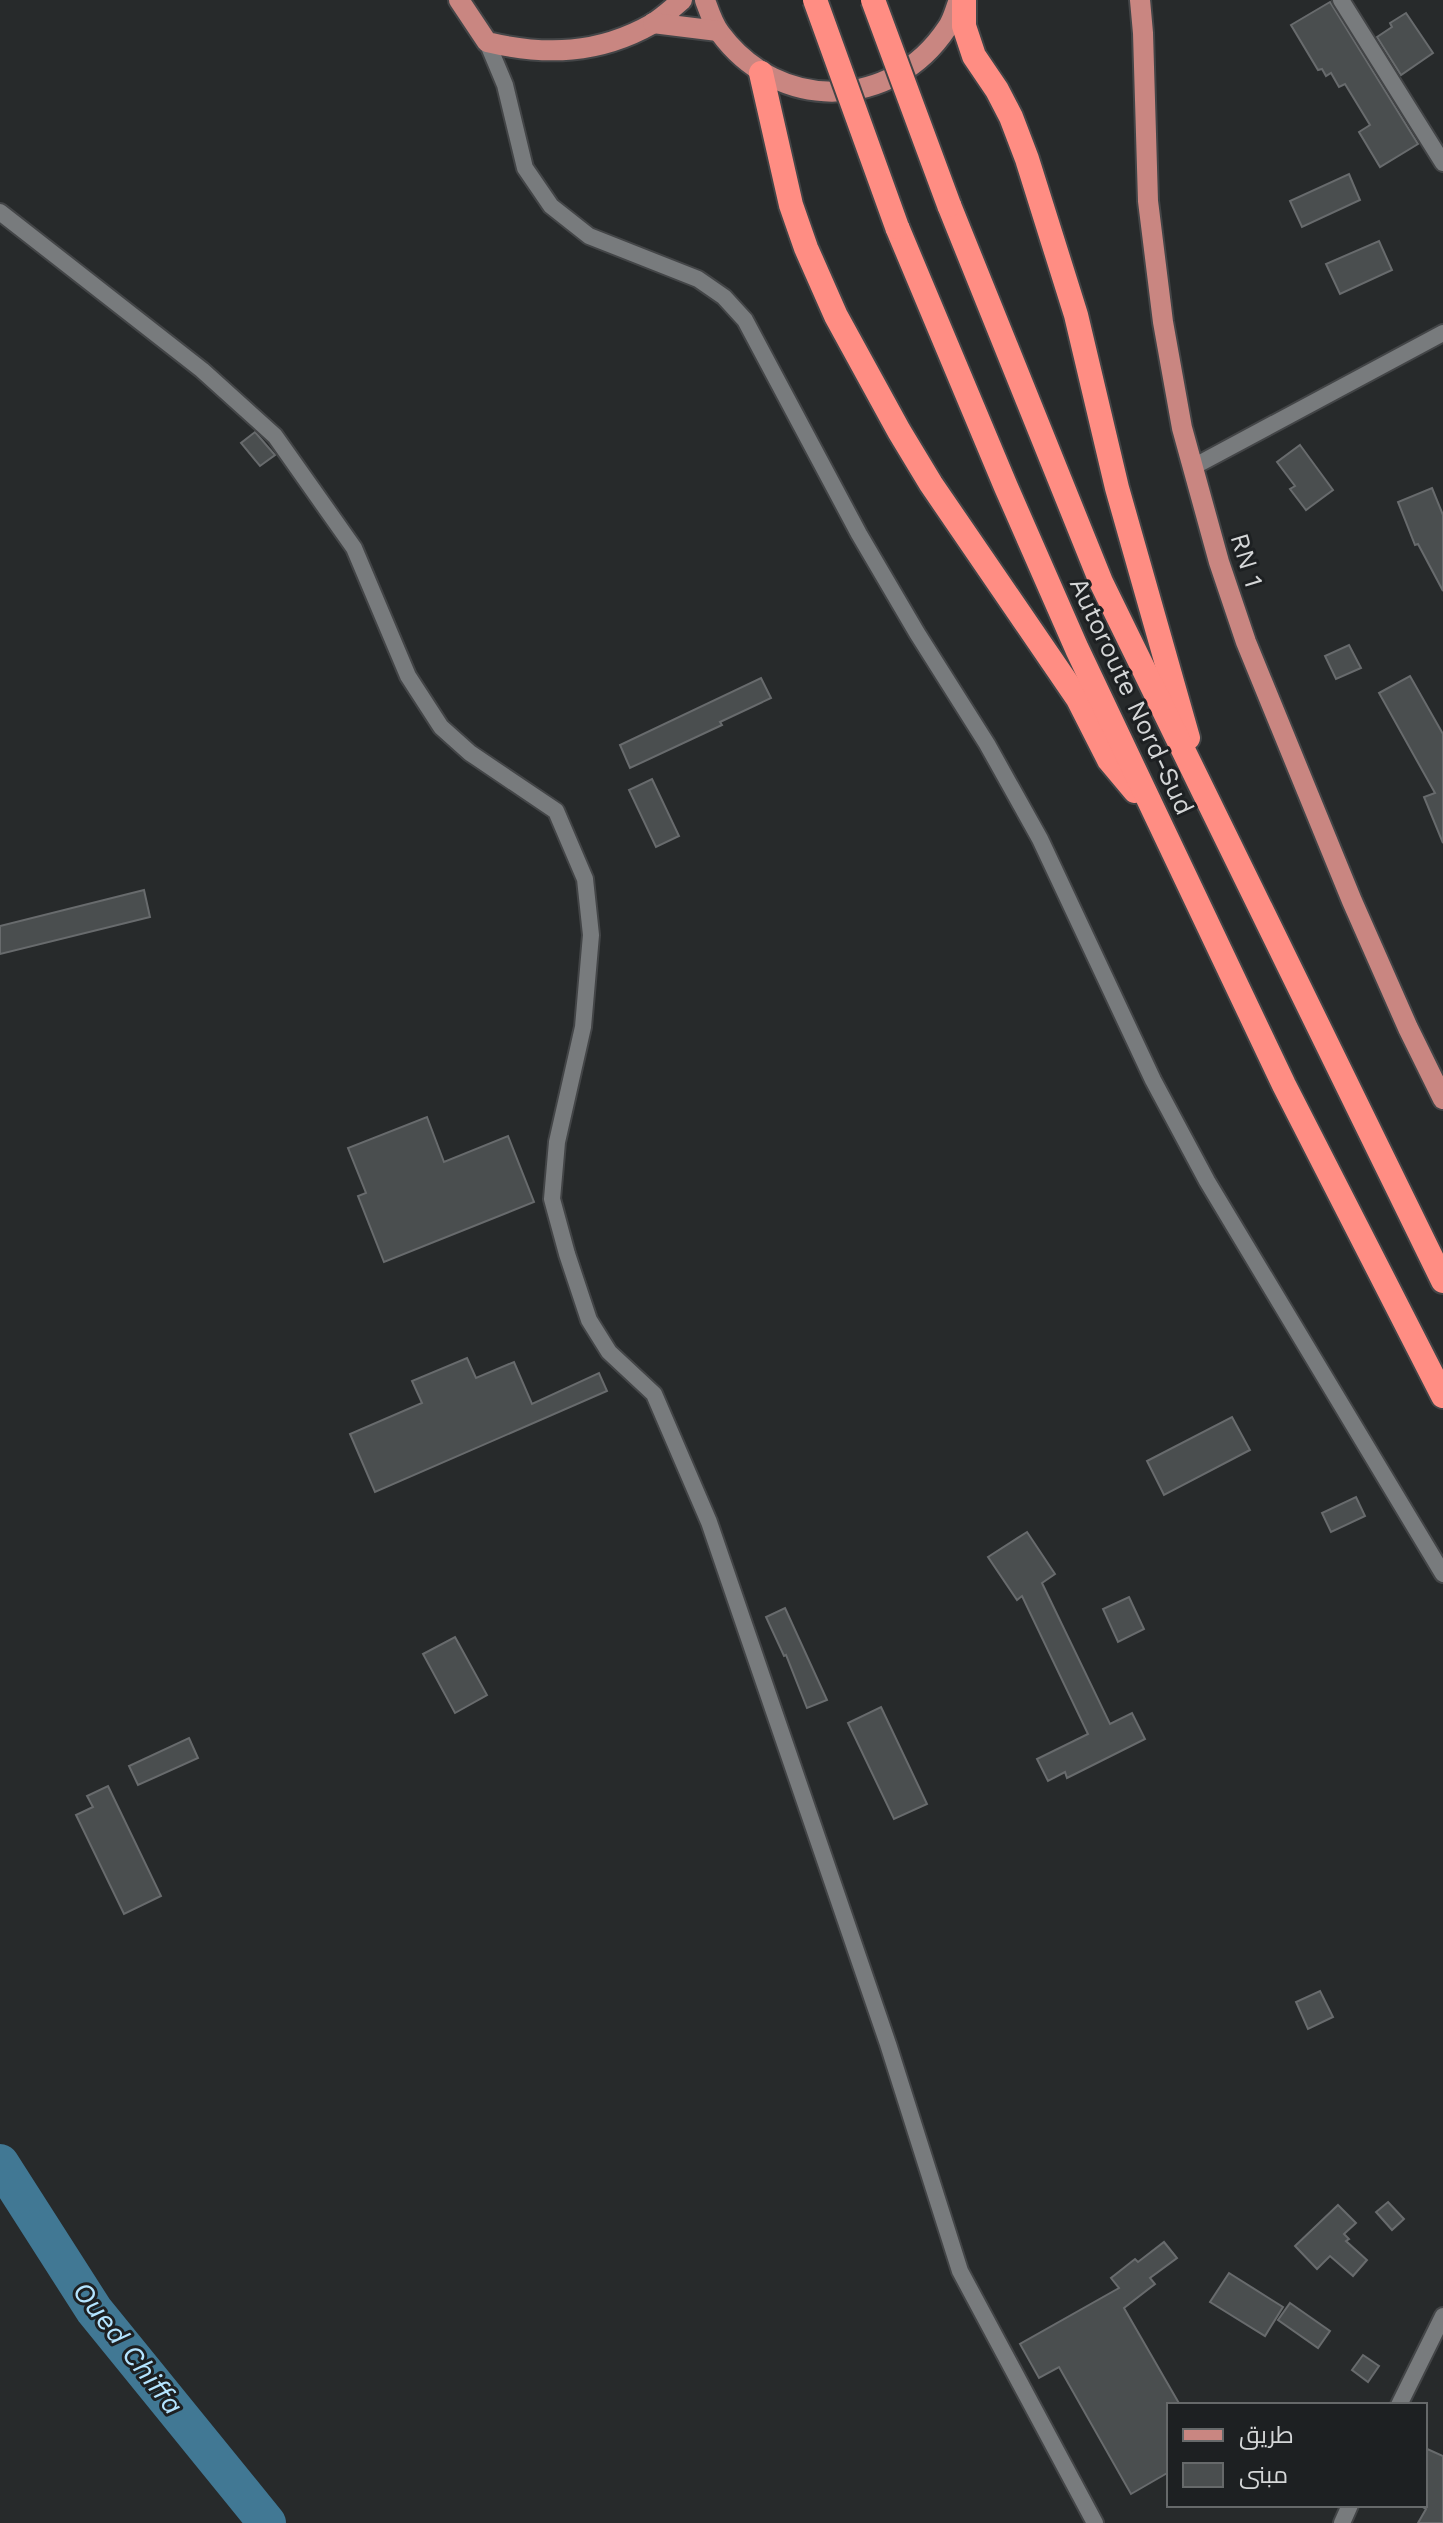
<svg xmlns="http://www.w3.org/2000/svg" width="1443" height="2523" font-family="'Work Sans',Cairo,sans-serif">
<rect width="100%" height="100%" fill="#272a2b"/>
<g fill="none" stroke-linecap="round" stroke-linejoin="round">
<polyline stroke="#417894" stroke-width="38" points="0,2163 94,2310 267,2523"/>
</g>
<g fill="#4a4e4f" stroke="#686b6d" stroke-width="2">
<polygon points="1330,2 1418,144 1380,167 1359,132 1370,125 1345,84 1339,87 1331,73 1326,76 1322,69 1318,70 1291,25"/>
<polygon points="1406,13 1433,53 1401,75 1377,37 1392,27 1390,23"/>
<polygon points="1349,174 1360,200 1302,227 1290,201"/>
<polygon points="1379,241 1392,270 1340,294 1326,264"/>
<polygon points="255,432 275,455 260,466 241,443"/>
<polygon points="1300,445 1333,490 1306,510 1290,489 1295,486 1277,462"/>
<polygon points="1432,488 1443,515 1443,591 1418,544 1415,545 1398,502"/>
<polygon points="1349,645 1361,668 1336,679 1325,656"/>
<polygon points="1410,676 1443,734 1443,843 1424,797 1435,793 1379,693"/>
<polygon points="761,678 771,698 720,722 722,725 630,768 620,745"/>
<polygon points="652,779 679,836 656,847 629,790"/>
<polygon points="144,890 150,917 0,954 0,926"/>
<polygon points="427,1117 444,1162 508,1136 534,1202 384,1262 358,1196 366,1193 348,1148"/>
<polygon points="467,1358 476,1378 514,1362 532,1404 599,1373 607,1391 375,1492 350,1434 422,1403 412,1381"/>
<polygon points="1232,1417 1250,1450 1164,1495 1147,1461"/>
<polygon points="1356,1497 1365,1516 1331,1532 1322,1513"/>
<polygon points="1027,1532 1055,1574 1042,1583 1110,1724 1132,1713 1145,1739 1067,1778 1065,1772 1048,1781 1037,1759 1088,1734 1022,1596 1017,1600 988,1557"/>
<polygon points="1129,1597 1144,1629 1118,1642 1103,1609"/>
<polygon points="785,1608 827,1700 807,1708 786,1655 784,1656 766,1617"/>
<polygon points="455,1637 487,1695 455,1713 423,1654"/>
<polygon points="881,1707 927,1804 894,1819 848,1723"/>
<polygon points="189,1738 198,1758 138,1785 129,1766"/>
<polygon points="108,1786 161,1896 124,1914 76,1815 93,1807 87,1796"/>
<polygon points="1320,1991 1333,2017 1308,2029 1296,2002"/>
<polygon points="1388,2202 1404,2219 1392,2230 1376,2212"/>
<polygon points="1338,2205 1356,2223 1344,2234 1349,2239 1346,2241 1367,2260 1353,2276 1330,2256 1317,2269 1295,2246"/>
<polygon points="1164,2242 1177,2258 1150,2278 1155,2284 1124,2308 1180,2405 1169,2405 1169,2472 1131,2494 1059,2367 1039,2378 1020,2344 1119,2288 1111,2278 1135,2259 1138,2262"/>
<polygon points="1229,2273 1283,2307 1265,2336 1210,2302"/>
<polygon points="1290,2303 1330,2331 1318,2348 1278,2320"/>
<polygon points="1363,2355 1379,2366 1368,2382 1352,2370"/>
<polygon points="1425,2448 1443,2456 1443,2523 1418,2523 1426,2509 1419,2505 1425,2505"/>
</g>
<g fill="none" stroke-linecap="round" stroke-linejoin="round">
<defs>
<g id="street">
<polyline points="1341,0 1443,163"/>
<polyline points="487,42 505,85 525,168 551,206 589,236 698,279 724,297 745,320 859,534 917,633 987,744 1040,839 1153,1080 1207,1181 1443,1574"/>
<polyline points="0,212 202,370 275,436 354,548 408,676 441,727 470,753 556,811 585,879 591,935 583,1027 557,1142 552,1199 567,1254 589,1320 609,1352 654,1394 709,1522 888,2044 960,2271 1095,2523"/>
<polyline points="1193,467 1443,333"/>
<polyline points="1399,2405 1443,2316"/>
<polyline points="1342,2523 1350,2505"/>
</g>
<g id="primary">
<path d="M459,0l28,42c59,14 112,12 165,-18 11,-7 21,-16 30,-24"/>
<path d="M705,0c4,11 8,24 15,33 59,80 172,78 227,-5 6,-8 8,-19 12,-28"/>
<polyline points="1140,0 1143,33 1148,201 1163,322 1182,428 1219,562 1246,642 1352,901 1408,1028 1443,1099"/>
<polyline points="653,23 718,31"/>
</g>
<g id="highway">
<polyline points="964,0 964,26 974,56 997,90 1011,117 1027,159 1076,315 1117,488 1188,738"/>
<polyline points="761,73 791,205 806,248 836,316 899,431 931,484 1078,699 1109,760 1135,791"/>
<polyline points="949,205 1101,582 1443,1281"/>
<polyline points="897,227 1006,487 1077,649 1284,1085 1443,1396"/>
</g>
</defs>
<use href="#street" stroke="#434547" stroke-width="20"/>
<use href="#primary" stroke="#434547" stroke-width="24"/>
<use href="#highway" stroke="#434547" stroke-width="28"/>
<use href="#street" stroke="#787b7d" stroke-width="16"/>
<use href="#primary" stroke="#c98681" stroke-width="20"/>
<use href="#highway" stroke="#ff8d83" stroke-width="24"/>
<defs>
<g id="highway-bridge">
<polyline points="815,0 897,227"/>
<polyline points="873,0 949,205"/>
</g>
</defs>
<use href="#highway-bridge" stroke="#434547" stroke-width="28" stroke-linecap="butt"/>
<use href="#highway-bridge" stroke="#ff8d83" stroke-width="24"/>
</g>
<g text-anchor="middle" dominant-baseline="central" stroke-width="6" stroke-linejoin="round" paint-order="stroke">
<g font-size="26" fill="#d4d6d7" stroke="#1d2022">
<text transform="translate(1247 560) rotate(73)">RN 1</text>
<text transform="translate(1132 696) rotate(65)">Autoroute Nord-Sud</text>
</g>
<g font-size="28" font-style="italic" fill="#b4e4ff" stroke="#1d2022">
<text transform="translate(128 2348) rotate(52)">Oued Chiffa</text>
</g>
</g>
<rect x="1167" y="2403" width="260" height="104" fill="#1d2022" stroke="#66696a" stroke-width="2"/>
<rect x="1183" y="2429" width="40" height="12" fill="#c98681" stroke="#66696a" stroke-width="2"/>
<text x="1239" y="2443" font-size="24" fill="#d4d6d7">طريق</text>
<rect x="1183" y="2463" width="40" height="24" fill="#4a4e4f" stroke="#66696a" stroke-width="2"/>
<text x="1239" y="2483" font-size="24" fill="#d4d6d7">مبنى</text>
</svg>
